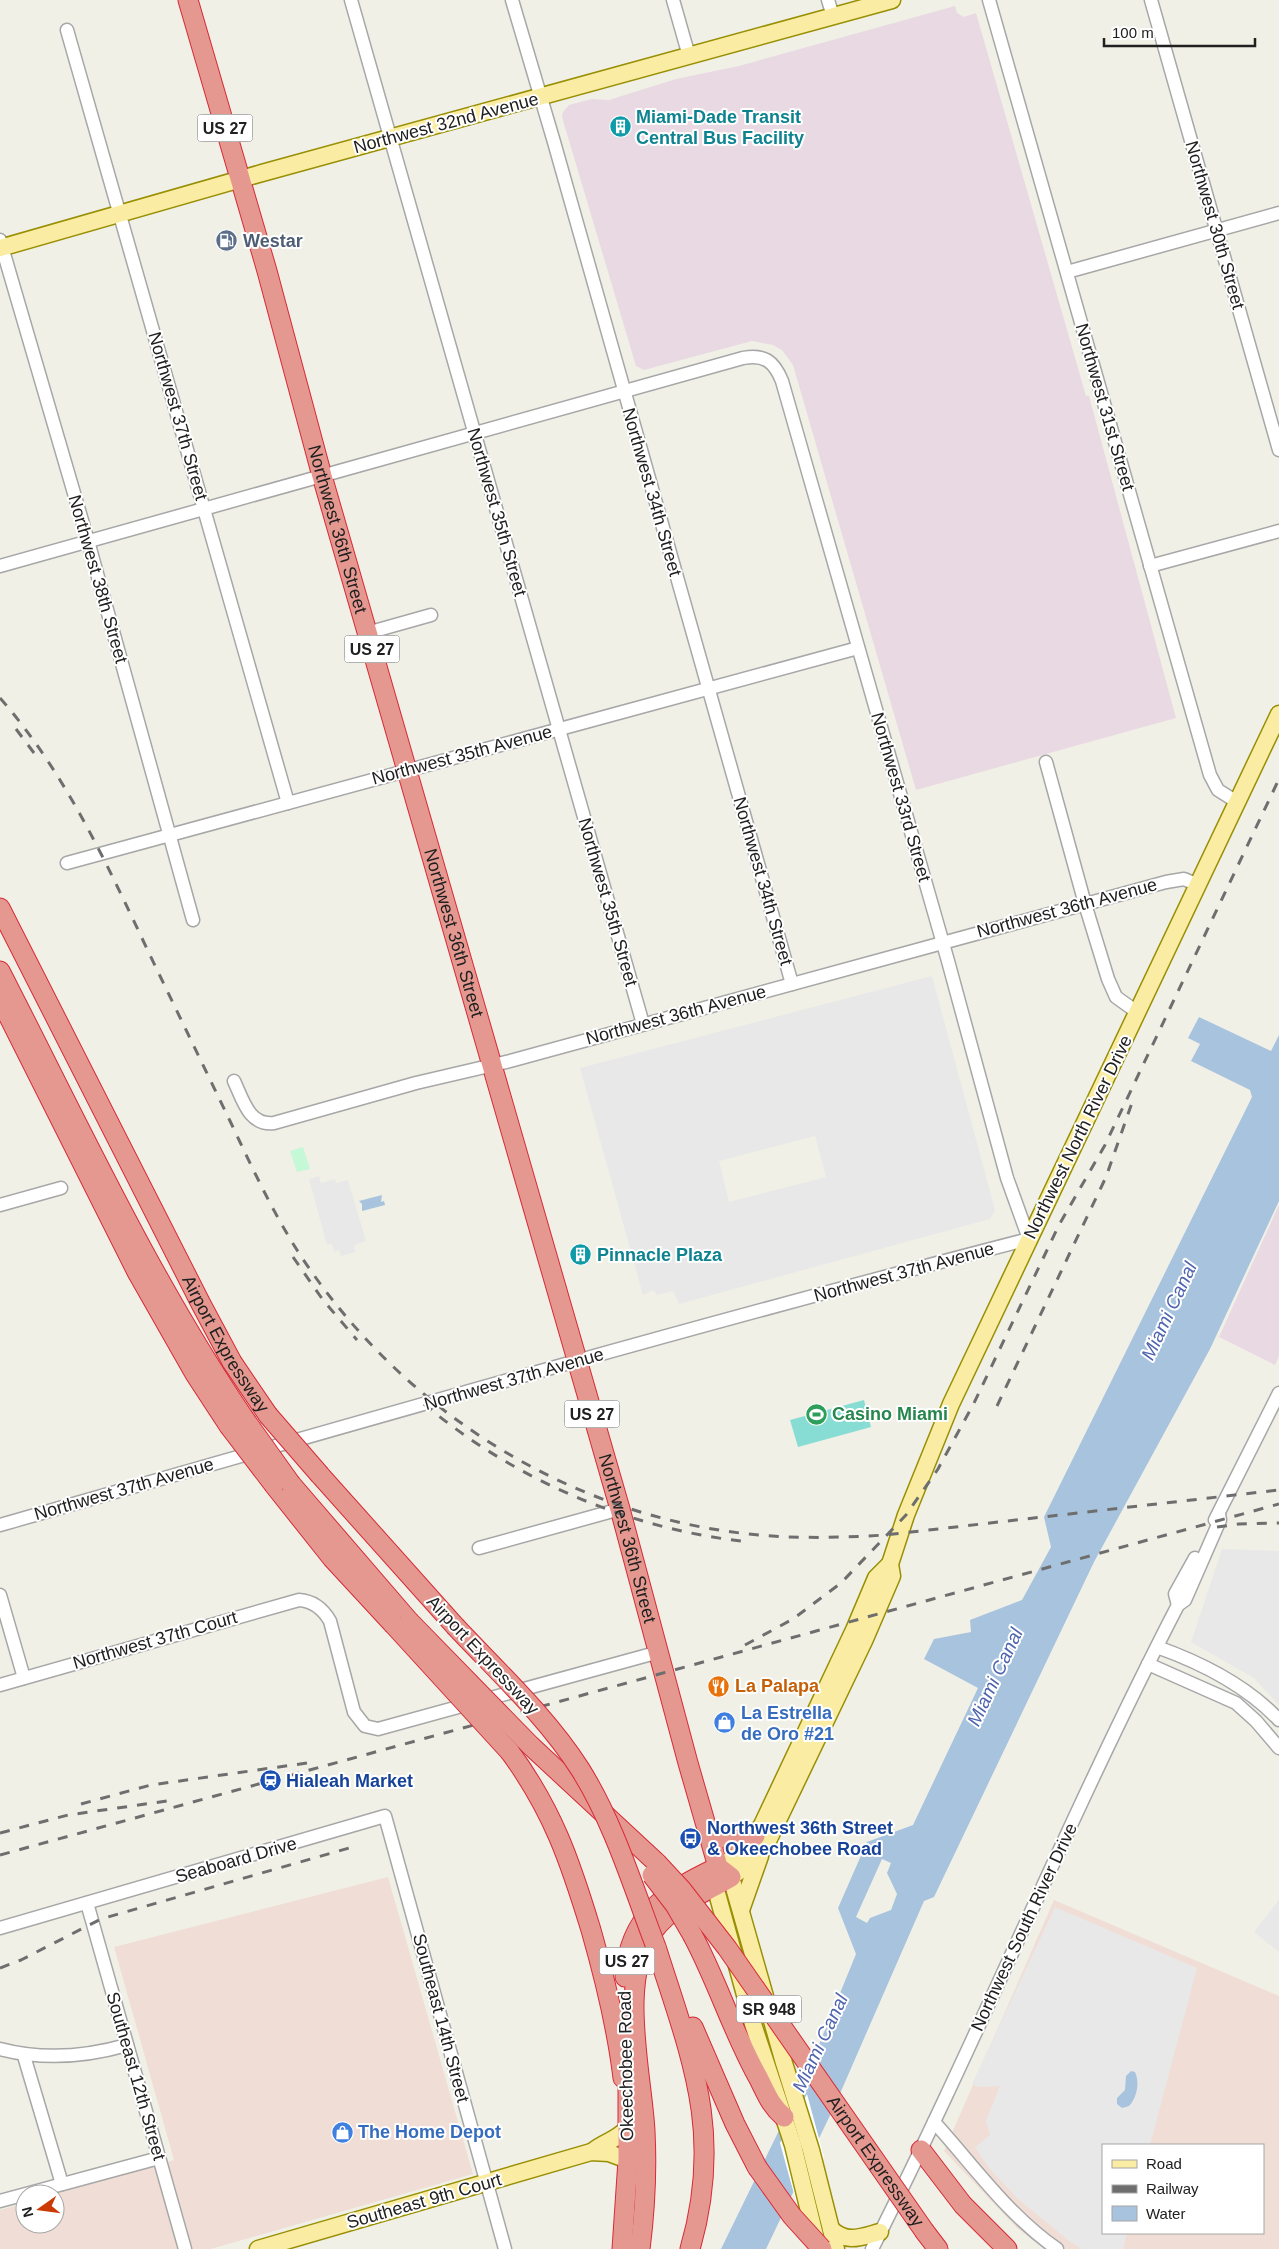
<svg xmlns="http://www.w3.org/2000/svg" width="1279" height="2249" font-family="Arial,sans-serif">
<rect width="100%" height="100%" fill="#f0f0e7"/>
<g fill="#f0ded6" fill-rule="evenodd">
<polygon points="388,1877 473,2174 211,2249 0,2249 0,2210 25,2203 25,2224 55,2224 55,2194 174,2160 114,1947"/>
<path d="M1054,1900l225,96v253h-233l-29,-21 -73,-77zM1103,2145h160v88h-160z"/>
</g>
<g fill="#e9d9e2">
<polygon points="955,6 957,13 964,17 976,13 1086,396 1089,396 1176,718 916,790 793,365 782,350 773,345 752,341 644,370 636,366 562,117 563,112 569,105 592,99 609,100 676,79 739,66"/>
<polygon points="1279,1205 1279,1356 1275,1365 1219,1337"/>
</g>
<polygon fill="#c5f8d7" points="303,1147 310,1169 297,1172 290,1151"/>
<polygon fill="#87ddd3" points="864,1400 871,1427 798,1447 790,1420"/>
<g fill="#e8e8e8" fill-rule="evenodd">
<path d="M932,976l63,234 -5,9 -311,85 -6,-13 -16,4 -4,-5 -10,5 -63,-227zM815,1136l11,41 -97,25 -10,-41z"/>
<polygon points="319,1176 321,1183 335,1179 336,1183 348,1180 366,1241 354,1245 355,1252 341,1256 339,1250 334,1252 332,1244 327,1245 309,1179"/>
<polygon points="1222,1549 1279,1551 1279,1705 1254,1678 1191,1642"/>
<polygon points="1279,1900 1279,1952 1254,1932"/>
<polygon points="1055,1907 1197,1968 1150,2145 1103,2145 1103,2233 1127,2233 1123,2249 1082,2249 1069,2241 1017,2198 989,2168 975,2147 990,2135 986,2121 1000,2086 979,2087 972,2084"/>
</g>
<g fill="#a8c3dd" fill-rule="evenodd">
<path d="M1199,1017l72,34 8,-16v166l-69,148 -116,213 -160,335 -10,4 -89,204 -69,144h-45l88,-180 47,-115 -18,-46 29,-66 46,-17 65,-137 -54,-29 10,-20 37,-7 -1,-12 52,-20 29,-53 -7,-30 208,-420 -2,-7 -59,-29 9,-17 -12,-6zM882,1859l9,4 -4,10 10,21 -6,16 -21,8 -3,5 -11,-6z"/>
<polygon points="382,1195 381,1202 384,1201 385,1205 362,1211 362,1204 359,1201"/>
<path d="M1131,2071l4,1c5,10 2,26 -6,34l-7,2 -5,-4v-6l8,-8 1,-14z"/>
</g>
<g fill="#fff">
<polygon points="807,2094 824,2157 812,2178 794,2117"/>
<polygon points="792,2119 810,2181 797,2205 780,2143"/>
</g>
<g fill="none" stroke-linecap="round" stroke-linejoin="round">
<defs>
<g id="minor">
<polyline points="351,0 643,1024"/>
<polyline points="512,0 554,142 792,984"/>
<polyline points="673,0 689,56"/>
<polyline points="828,0 833,16"/>
<polyline points="989,0 1210,775 1218,790 1237,802"/>
<polyline points="1151,0 1279,450"/>
<polyline points="67,30 288,803"/>
<polyline points="0,240 88,541 193,920"/>
<polyline points="1067,272 1279,213"/>
<path d="M0,566l743,-208c21,-4 31,3 39,23l166,580 59,217 22,61c-345,89 -687,188 -1029,286"/>
<polyline points="1150,566 1279,531"/>
<polyline points="367,633 431,615"/>
<polyline points="1046,762 1085,904 1108,979 1116,997 1137,1012"/>
<polyline points="67,863 858,648"/>
<path d="M234,1081c9,19 15,45 40,42l142,-40 94,-22 656,-179 18,-3 14,6"/>
<polyline points="0,1205 61,1188"/>
<polyline points="1215,1520 1279,1393"/>
<polyline points="479,1548 620,1509"/>
<polyline points="0,1595 24,1678"/>
<polyline points="1178,1605 1175,1594 1195,1558"/>
<path d="M1157,1647c45,16 89,38 122,73"/>
<polyline points="1148,1664 1236,1703 1256,1721 1279,1748"/>
<path d="M0,1685l299,-85c15,1 24,9 31,21l24,91 11,14 13,3 281,-77"/>
<polyline points="87,1903 185,2249"/>
<polyline points="0,1928 385,1816 505,2249"/>
<path d="M0,2049c42,11 85,8 127,-4"/>
<polyline points="24,2056 62,2184"/>
<path d="M934,2122c40,44 73,92 123,127"/>
<polyline points="0,2201 159,2158"/>
<path d="M872,2249c107,-212 197,-433 306,-644l7,-5 35,-80 -1,-6"/>
</g>
<g id="major">
<polyline points="0,248 262,173 892,0"/>
<polyline points="741,1910 760,1856"/>
<path d="M593,2151c13,-10 22,-10 35,-23"/>
<path d="M831,2229c16,15 30,8 49,3"/>
<polyline points="817,2244 793,2145 753,2024 715,1886 718,1867 742,1853 762,1825 854,1630 876,1578 890,1564"/>
<polyline points="258,2249 591,2152 609,2153 628,2160"/>
<polyline points="836,2249 811,2150 784,2063 731,1877 754,1861 767,1843 864,1641 892,1576 890,1564 906,1515 951,1404 1279,714"/>
</g>
<g id="highway">
<path id="s1" d="M188,0l79,271 55,205 298,1033 68,254 30,104 13,10c-27,16 -57,27 -77,53 -37,48 -12,144 -9,201 2,39 0,79 -5,118"/>
<path id="s2" d="M0,908l201,396 31,58 36,53"/>
<path d="M0,971c78,152 150,309 246,450"/>
<polyline points="0,999 137,1272 195,1374 229,1426"/>
<polyline points="320,1475 455,1626"/>
<polyline points="291,1484 409,1621"/>
<polyline points="274,1485 332,1558 393,1624"/>
<polyline points="531,1746 657,1863"/>
<path d="M510,1752c43,59 60,109 81,178 14,49 26,98 32,148"/>
<polyline points="708,1835 740,1841 755,1836"/>
<path d="M693,1936c25,47 40,97 66,143 8,16 12,27 25,38"/>
<path d="M656,1947c35,110 68,185 34,302"/>
<path d="M625,1977c4,-62 42,-86 93,-110"/>
<polyline points="693,2027 735,2124 757,2167"/>
<polyline points="921,2150 963,2205 1007,2249"/>
<polyline points="925,2232 938,2249"/>
<polyline points="622,2249 628,2160 628,2064"/>
</g>
</defs>
<use href="#minor" stroke="#a7a7a7" stroke-width="15"/>
<use href="#major" stroke="#988f04" stroke-width="19"/>
<use href="#highway" stroke="#d72a37" stroke-width="21"/>
<use href="#minor" stroke="#fff" stroke-width="12"/>
<use href="#major" stroke="#faeca2" stroke-width="16"/>
<use href="#highway" stroke="#e59890" stroke-width="19"/>
<g stroke="#6e6e6e" stroke-width="3" stroke-dasharray="10 10" stroke-linecap="butt">
<path d="M0,698c72,82 114,183 161,280 23,48 46,95 69,143 21,44 41,88 67,129 98,153 261,261 443,283 48,6 96,5 145,2l394,-45"/>
<polyline points="16,729 40,761"/>
<polyline points="293,1257 323,1300 357,1340"/>
<path d="M424,1404c88,74 202,124 317,137"/>
<polyline points="997,1406 1106,1177 1134,1097"/>
<polyline points="1217,1527 1239,1524 1279,1523"/>
<polyline points="745,1645 793,1619 841,1583 906,1515 938,1469 974,1403 1059,1225 1105,1145 1279,779"/>
<polyline points="81,1804 151,1785 314,1762"/>
<polyline points="0,1833 68,1815 174,1800"/>
<polyline points="0,1855 1279,1504"/>
<polyline points="0,1968 21,1960 101,1919 349,1848"/>
</g>
<defs>
<g id="highway-bridge">
<polyline points="268,1415 320,1475"/>
<polyline points="246,1421 291,1484"/>
<polyline points="229,1426 274,1485"/>
<polyline points="409,1621 531,1746"/>
<polyline points="393,1624 510,1752"/>
<path d="M455,1626c42,45 92,91 125,143 34,54 53,118 76,178"/>
<path id="s3" d="M657,1863l25,27 45,58 198,284"/>
<polyline points="652,1875 675,1905 693,1936"/>
<polyline points="757,2167 792,2216 822,2249"/>
</g>
</defs>
<use href="#highway-bridge" stroke="#d72a37" stroke-width="21" stroke-linecap="butt"/>
<use href="#highway-bridge" stroke="#e59890" stroke-width="19"/>
</g>
<defs>
<symbol id="building-disc" viewBox="-11 -11 22 22"><circle r="9.5" fill="#0f9aa8" stroke="#fff"/><path d="M-4-6H4V6H1V3H-1V6H-4ZM-2.5-4.3h1.7v1.8h-1.7ZM.8-4.3h1.7v1.8H.8ZM-2.5-1h1.7V.8h-1.7ZM.8-1h1.7V.8H.8Z" fill="#fff"/></symbol>
<symbol id="fuel-disc" viewBox="-11 -11 22 22"><circle r="9.5" fill="#5c6f8a" stroke="#fff"/><path d="M-5.5-6h7V0h2V4h1.3V-2.5L3-4.5l.8-.8L6-3V5H2.5V1h-1V6h-7ZM-4.2-4.7v3.2H.2V-4.7Z" fill="#fff"/></symbol>
<symbol id="stadium-disc" viewBox="-11 -11 22 22"><circle r="9.5" fill="#2e9e5b" stroke="#fff"/><path d="M0-5a6.5 5 0 1 0 0 10a6.5 5 0 1 0 0-10ZM-3.5-1.8h7v3.6h-7Z" fill="#fff"/></symbol>
<symbol id="restaurant-disc" viewBox="-11 -11 22 22"><circle r="9.5" fill="#e8710a" stroke="#fff"/><path d="M-5-6h1v4h1v-4h1v4h1v-4h1v5L-1.5 .5V6h-2V.5L-5-1ZM5-6V6H3V1.5H1.5Q1.5-4 5-6Z" fill="#fff"/></symbol>
<symbol id="shop-disc" viewBox="-11 -11 22 22"><circle r="9.5" fill="#3f7fe0" stroke="#fff"/><path d="M-5-2.5h2.3a2.7 3.5 0 0 1 5.4 0H5L5.5 6h-11ZM-1.5-2.5h3a1.5 2.3 0 0 0-3 0Z" fill="#fff"/></symbol>
<symbol id="station-disc" viewBox="-11 -11 22 22"><circle r="9.5" fill="#1a4fb4" stroke="#fff"/><path d="M-3-6H3Q5-6 5-4V2Q5 4 3 4L4.5 6H3L1.5 4h-3L-3 6H-4.5L-3 4Q-5 4-5 2V-4Q-5-6-3-6ZM-3.5-4v3h7v-3ZM-3.5 1v1.5H-2V1ZM2 1v1.5H3.5V1Z" fill="#fff"/></symbol>
<symbol id="bus-disc" viewBox="-11 -11 22 22"><circle r="9.5" fill="#1a4fb4" stroke="#fff"/><path d="M-5-6H5V4H4V6H2V4H-2V6H-4V4H-5ZM-3.5-4V0h7V-4ZM-3.5 1.2v1.5H-2V1.2ZM2 1.2v1.5H3.5V1.2Z" fill="#fff"/></symbol>
</defs>
<g fill-rule="evenodd">
<use href="#building-disc" x="608" y="114" width="25" height="25"/>
<use href="#fuel-disc" x="214" y="228" width="25" height="25"/>
<use href="#building-disc" x="568" y="1242" width="25" height="25"/>
<use href="#stadium-disc" x="804" y="1402" width="25" height="25"/>
<use href="#restaurant-disc" x="706" y="1674" width="25" height="25"/>
<use href="#shop-disc" x="712" y="1710" width="25" height="25"/>
<use href="#station-disc" x="258" y="1768" width="25" height="25"/>
<use href="#bus-disc" x="678" y="1826" width="25" height="25"/>
<use href="#shop-disc" x="330" y="2120" width="25" height="25"/>
</g>
<g text-anchor="middle" dominant-baseline="central" stroke-width="4" stroke-linejoin="round" paint-order="stroke">
<g fill="#fff" stroke="#636363" stroke-width="1">
<rect x="197.5" y="114.5" width="55" height="27" rx="4"/>
<rect x="344.5" y="635.5" width="55" height="27" rx="4"/>
<rect x="564.5" y="1400.5" width="55" height="27" rx="4"/>
<rect x="599.5" y="1947.5" width="55" height="27" rx="4"/>
<rect x="736.5" y="1995.5" width="65" height="27" rx="4"/>
</g>
<g font-size="16" font-weight="bold" fill="#202020">
<text x="225" y="128">US 27</text>
<text x="372" y="649">US 27</text>
<text x="592" y="1414">US 27</text>
<text x="627" y="1961">US 27</text>
<text x="769" y="2009">SR 948</text>
</g>
<g font-size="18" font-weight="bold" fill="#0d838f" stroke="#fff" text-anchor="start">
<text x="636" y="117">Miami-Dade Transit<tspan x="636" dy="21">Central Bus Facility</tspan></text>
<text x="597" y="1255">Pinnacle Plaza</text>
</g>
<g font-size="18" fill="#202020" stroke="#fff">
<text transform="translate(446 123) rotate(-15)">Northwest 32nd Avenue</text>
<text transform="translate(1215 225) rotate(74)">Northwest 30th Street</text>
<text transform="translate(1105 407) rotate(74)">Northwest 31st Street</text>
<text transform="translate(178 416) rotate(74)">Northwest 37th Street</text>
<text transform="translate(652 492) rotate(74)">Northwest 34th Street</text>
<text transform="translate(497 512) rotate(74)">Northwest 35th Street</text>
<text stroke="none"><textPath href="#s1" startOffset="550">Northwest 36th Street</textPath></text>
<text transform="translate(98 579) rotate(74)">Northwest 38th Street</text>
<text transform="translate(462 755) rotate(-15)">Northwest 35th Avenue</text>
<text transform="translate(901 797) rotate(74)">Northwest 33rd Street</text>
<text transform="translate(763 881) rotate(74)">Northwest 34th Street</text>
<text transform="translate(608 902) rotate(74)">Northwest 35th Street</text>
<text transform="translate(1067 908) rotate(-15)">Northwest 36th Avenue</text>
<text stroke="none"><textPath href="#s1" startOffset="970">Northwest 36th Street</textPath></text>
<text transform="translate(676 1015) rotate(-15)">Northwest 36th Avenue</text>
<text transform="translate(1078 1137) rotate(-64)">Northwest North River Drive</text>
<text transform="translate(904 1272) rotate(-15)">Northwest 37th Avenue</text>
<text stroke="none"><textPath href="#s2" startOffset="491">Airport Expressway</textPath></text>
<text transform="translate(514 1379) rotate(-16)">Northwest 37th Avenue</text>
<text transform="translate(124 1489) rotate(-16)">Northwest 37th Avenue</text>
<text stroke="none"><textPath href="#s1" startOffset="1600">Northwest 36th Street</textPath></text>
<text transform="translate(155 1640) rotate(-16)">Northwest 37th Court</text>
<text transform="translate(483 1655) rotate(47)">Airport Expressway</text>
<text transform="translate(236 1860) rotate(-16)">Seaboard Drive</text>
<text transform="translate(1024 1927) rotate(-65)">Northwest South River Drive</text>
<text transform="translate(441 2018) rotate(75)">Southeast 14th Street</text>
<text transform="translate(626 2066) rotate(-91)">Okeechobee Road</text>
<text transform="translate(136 2076) rotate(74)">Southeast 12th Street</text>
<text stroke="none"><textPath href="#s3" startOffset="370">Airport Expressway</textPath></text>
<text transform="translate(424 2201) rotate(-16)">Southeast 9th Court</text>
</g>
<g font-size="18" font-weight="bold" fill="#4e5e75" stroke="#fff" text-anchor="start">
<text x="243" y="241">Westar</text>
</g>
<g font-size="18" font-weight="bold" fill="#27864d" stroke="#fff" text-anchor="start">
<text x="832" y="1414">Casino Miami</text>
</g>
<g font-size="18" font-weight="bold" fill="#c56008" stroke="#fff" text-anchor="start">
<text x="735" y="1686">La Palapa</text>
</g>
<g font-size="18" font-weight="bold" fill="#366cbe" stroke="#fff" text-anchor="start">
<text x="741" y="1713">La Estrella<tspan x="741" dy="21">de Oro #21</tspan></text>
<text x="358" y="2132">The Home Depot</text>
</g>
<g font-size="18" font-weight="bold" fill="#164399" stroke="#fff" text-anchor="start">
<text x="286" y="1781">Hialeah Market</text>
<text x="707" y="1828">Northwest 36th Street<tspan x="707" dy="21">&amp; Okeechobee Road</tspan></text>
</g>
<g font-size="19" font-style="italic" fill="#4e64ae" stroke="#fff">
<text transform="translate(1169 1311) rotate(-65)">Miami Canal</text>
<text transform="translate(995 1677) rotate(-65)">Miami Canal</text>
<text transform="translate(820 2043) rotate(-65)">Miami Canal</text>
</g>
</g>
<rect x="1102" y="2144" width="162" height="90" fill="#ffffff" stroke="#a6a6a6"/>
<rect x="1112" y="2160" width="25" height="8" fill="#faeca2" stroke="#a6a6a6"/>
<text x="1146" y="2169" font-size="15" fill="#202020">Road</text>
<rect x="1112" y="2185" width="25" height="8" fill="#6e6e6e" stroke="#a6a6a6"/>
<text x="1146" y="2194" font-size="15" fill="#202020">Railway</text>
<rect x="1112" y="2206" width="25" height="15" fill="#a8c3dd" stroke="#a6a6a6"/>
<text x="1146" y="2219" font-size="15" fill="#202020">Water</text>
<g transform="translate(40 2209) rotate(256)"><circle r="24" fill="#ffffff" stroke="#a6a6a6"/>
<path d="M0-4L9 19L0 12L-9 19Z" fill="#cb3a05"/>
<text y="-8" font-size="14" font-weight="bold" text-anchor="middle" fill="#202020">N</text>
</g>
<path d="M1104 38v8h151v-8" fill="none" stroke="#202020" stroke-width="2.5"/>
<text x="1112" y="38" font-size="15" fill="#202020" stroke="#ffffff" stroke-width="4" paint-order="stroke">100 m</text>
</svg>
